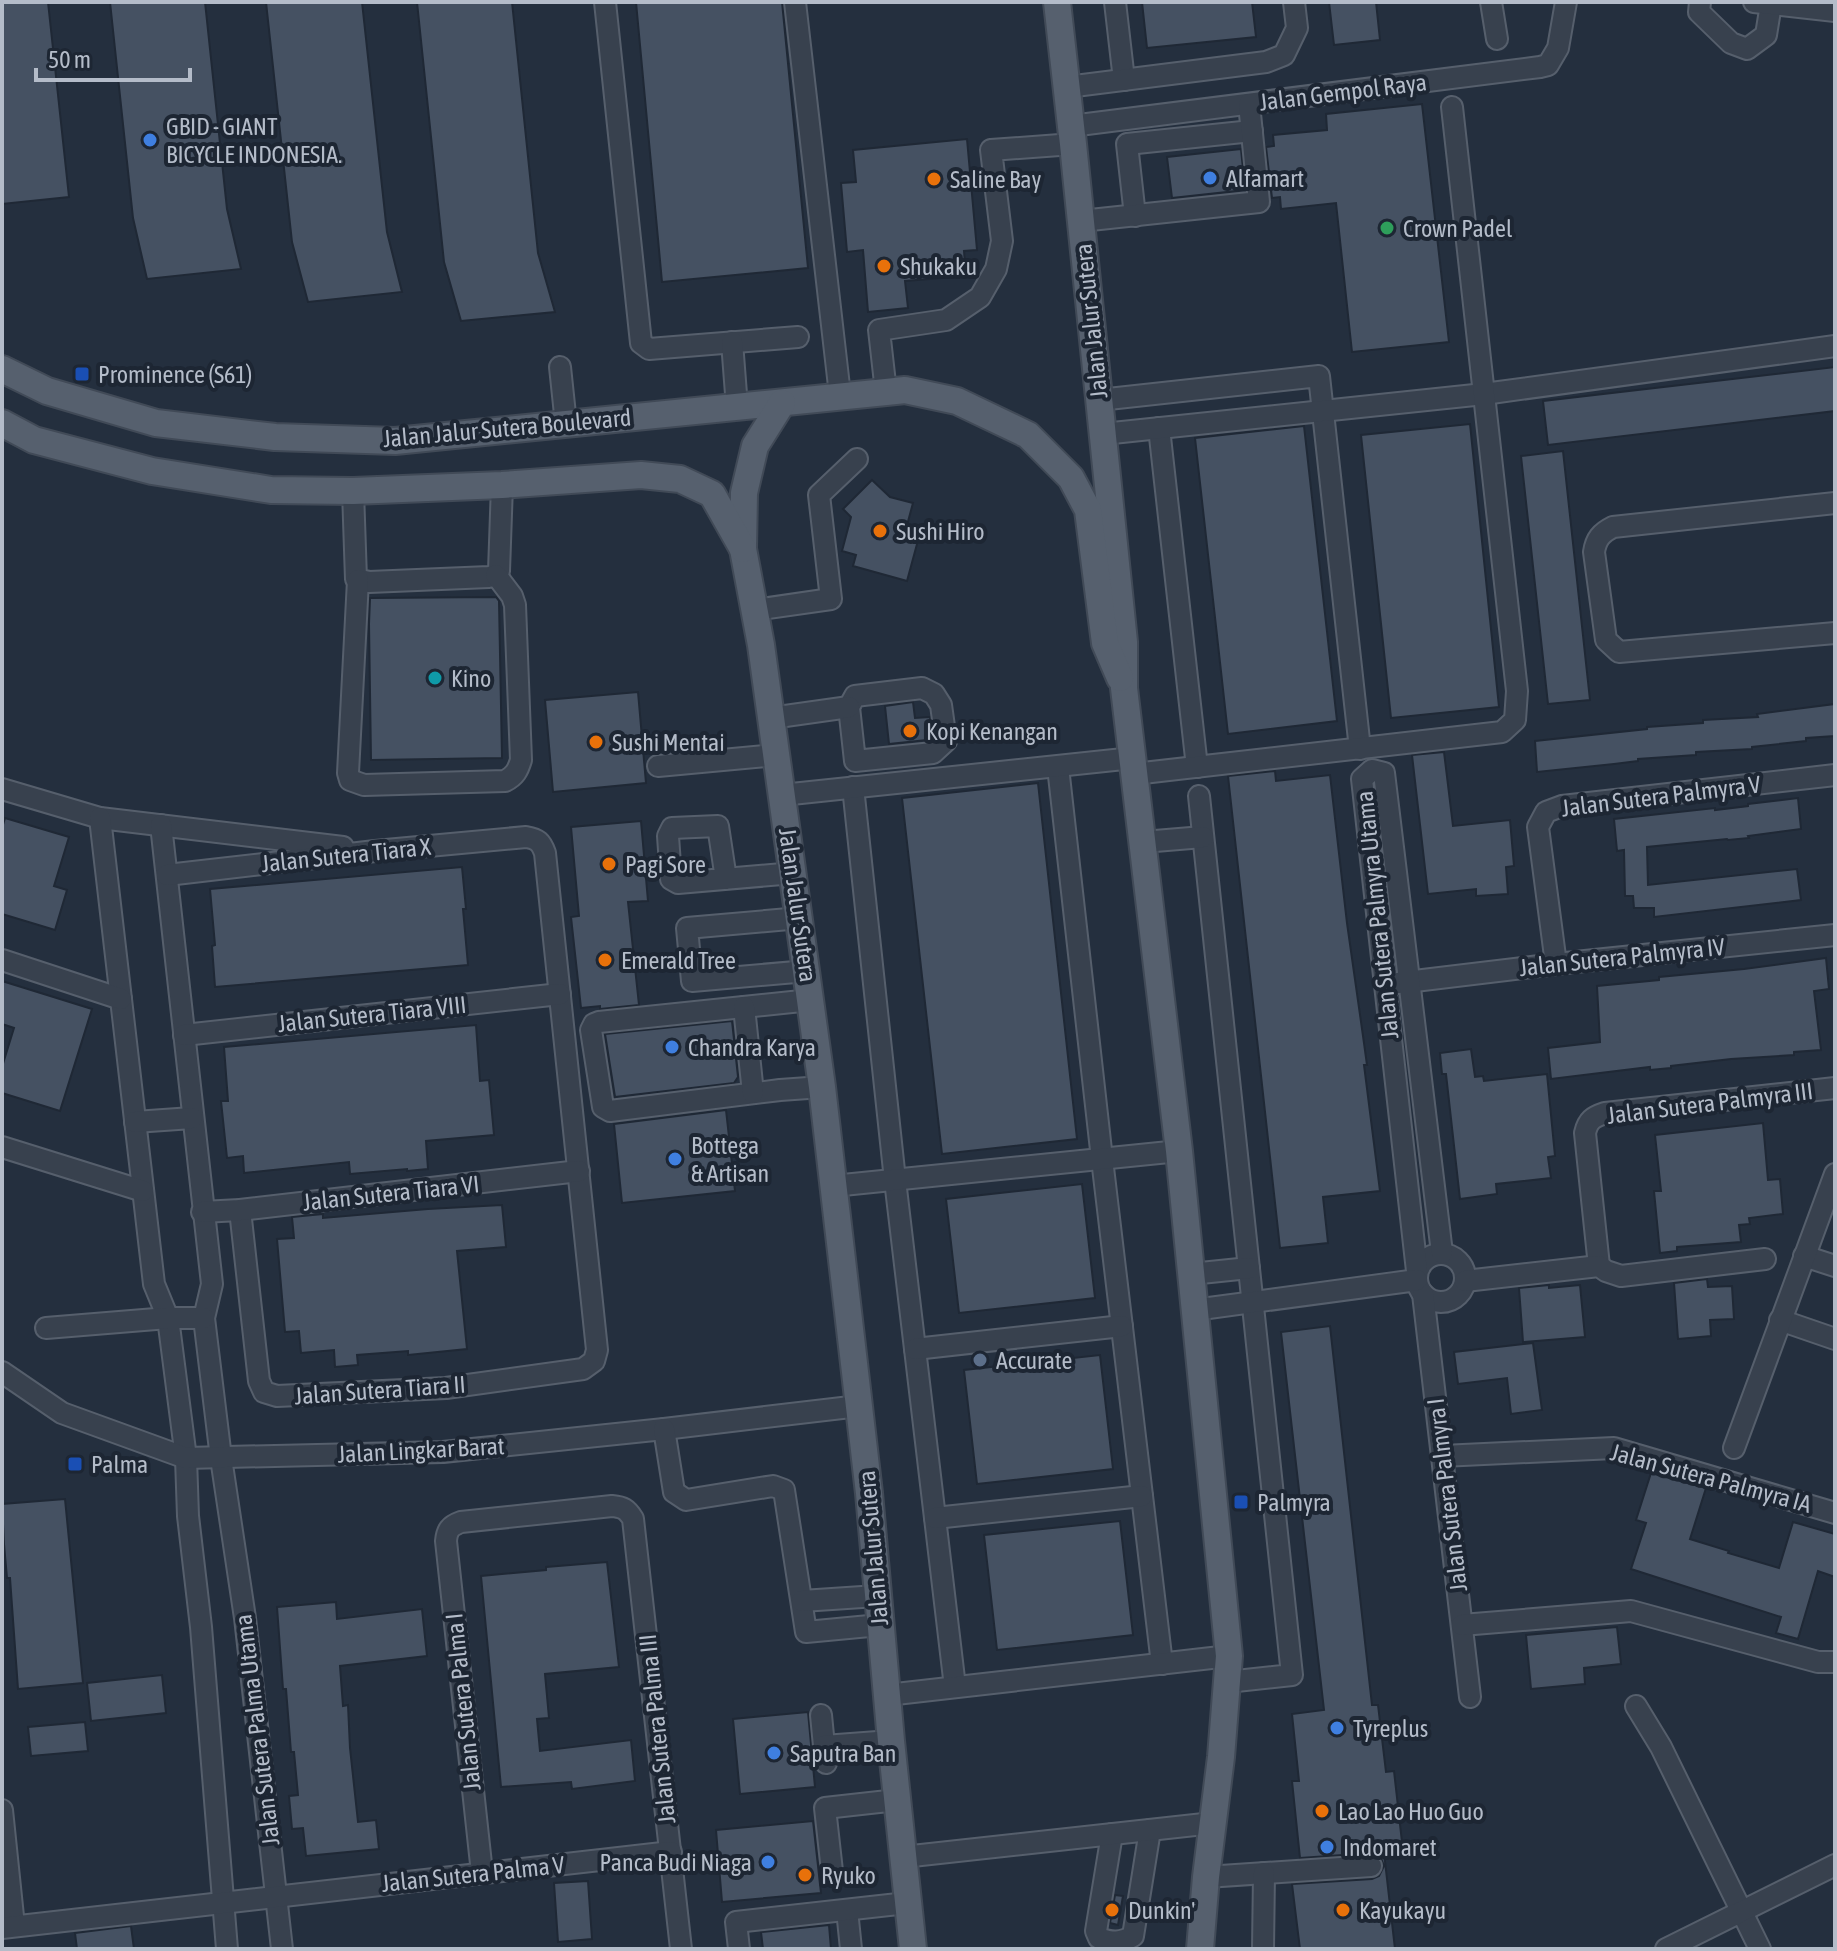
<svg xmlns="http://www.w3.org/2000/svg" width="1837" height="1951" font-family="'Asap Condensed',sans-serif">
<rect width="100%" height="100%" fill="#242f3e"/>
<g fill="#455162" stroke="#1f2835" stroke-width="2">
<polygon points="2,2 48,2 69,197 2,204"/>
<polygon points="110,2 205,2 227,209 241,269 147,279 133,218"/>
<polygon points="266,2 362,2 387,232 402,292 308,302 292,242"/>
<polygon points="417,2 512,2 538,253 555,312 461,321 444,262"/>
<polygon points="636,2 782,2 808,268 662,282"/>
<polygon points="1142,2 1252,2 1256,37 1147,48"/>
<polygon points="1329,2 1376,2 1380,40 1334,45"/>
<polygon points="1422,104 1449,342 1352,352 1336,203 1281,209 1280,197 1272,198 1266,147 1274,146 1273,135 1327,130 1326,114"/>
<polygon points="967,139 977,250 964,251 966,276 905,281 908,308 868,312 863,250 847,252 841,183 856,182 853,150"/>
<polygon points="1241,149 1245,190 1172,198 1167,157"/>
<polygon points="1835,367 1835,411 1548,445 1543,401"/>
<polygon points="1470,424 1499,707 1391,718 1361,435"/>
<polygon points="1304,426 1337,721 1228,734 1195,438"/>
<polygon points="1563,451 1590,700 1548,704 1521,456"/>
<polygon points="872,480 890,497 913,503 906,529 920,533 907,581 853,566 856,555 842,551 851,517 843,509"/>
<polygon points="496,597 499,601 502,758 371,760 369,624 370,598"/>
<polygon points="638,692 646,783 553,792 545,700"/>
<polygon points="913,702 915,718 930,717 932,736 927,740 889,744 885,706"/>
<polygon points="1835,704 1835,736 1806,738 1806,741 1752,747 1752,749 1696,752 1696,755 1638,759 1638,761 1614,764 1537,772 1535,741 1647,729 1647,727 1703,723 1703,720 1758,717 1757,714"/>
<polygon points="1444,752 1453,826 1510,820 1514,866 1506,867 1508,894 1476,896 1476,889 1428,894 1412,755"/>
<polygon points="1275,771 1276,781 1330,775 1347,923 1364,1043 1367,1065 1364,1065 1380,1191 1323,1197 1328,1243 1280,1248 1228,776"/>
<polygon points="1038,783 1077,1139 942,1154 902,798"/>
<polygon points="1798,798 1801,829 1748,836 1749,838 1728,840 1727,839 1647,847 1648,885 1797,869 1801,900 1654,917 1654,908 1634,908 1633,896 1625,896 1624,850 1617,851 1614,819 1715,808 1715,810 1748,806 1748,804"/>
<polygon points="5,818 69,837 54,886 67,890 55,930 2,914 2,828"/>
<polygon points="641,821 648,901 628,902 639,1005 600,1009 600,1006 581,1008 571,917 579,916 571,827"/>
<polygon points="462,867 466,909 463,909 468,965 215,987 212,946 215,945 210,889"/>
<polygon points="1826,958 1829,989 1814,991 1821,1050 1794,1052 1794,1055 1731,1059 1671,1066 1671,1068 1650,1070 1650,1067 1551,1079 1548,1048 1600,1042 1597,986 1659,980 1659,977 1744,969"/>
<polygon points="2,981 92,1009 60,1111 2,1093 2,1067 14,1028 2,1024"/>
<polygon points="732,1021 738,1077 734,1083 615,1097 605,1034"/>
<polygon points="476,1025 480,1081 489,1080 494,1135 426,1141 428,1169 407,1171 407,1169 350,1174 349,1162 244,1173 243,1156 227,1158 221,1101 228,1101 224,1047"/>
<polygon points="1471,1049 1475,1077 1483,1076 1484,1081 1547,1074 1555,1156 1548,1157 1551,1178 1496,1184 1497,1194 1460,1199 1446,1074 1442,1074 1440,1053"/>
<polygon points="726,1110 735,1191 622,1203 614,1124"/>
<polygon points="1763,1123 1768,1180 1780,1179 1783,1214 1749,1218 1750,1224 1739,1225 1741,1242 1677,1247 1677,1251 1660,1253 1654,1191 1661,1191 1655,1135"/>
<polygon points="1082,1184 1095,1298 959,1313 946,1199"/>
<polygon points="502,1205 506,1247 457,1251 467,1349 408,1355 408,1351 357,1355 358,1365 335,1367 334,1350 301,1353 299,1331 285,1332 277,1239 294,1238 292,1217 323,1214 323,1218 428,1209"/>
<polygon points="1707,1279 1708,1287 1732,1286 1734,1319 1710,1320 1711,1336 1678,1339 1674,1283"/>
<polygon points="1549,1285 1549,1288 1580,1285 1585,1337 1523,1342 1519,1288"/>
<polygon points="1330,1326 1372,1705 1378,1705 1386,1772 1394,1771 1402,1842 1383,1844 1395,1949 1300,1949 1292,1884 1372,1879 1379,1876 1384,1866 1381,1858 1371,1853 1300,1858 1292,1781 1299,1781 1292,1714 1324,1710 1281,1332"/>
<polygon points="1533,1343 1542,1410 1511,1414 1507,1378 1458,1384 1454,1352"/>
<polygon points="1100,1355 1113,1469 977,1484 964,1370"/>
<polygon points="1651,1473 1706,1488 1690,1539 1729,1551 1728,1553 1779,1568 1793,1522 1835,1534 1835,1577 1818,1571 1798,1639 1776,1633 1781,1617 1631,1569 1646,1523 1636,1520"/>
<polygon points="65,1499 83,1683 18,1689 10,1578 7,1578 4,1544 2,1504"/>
<polygon points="1120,1521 1133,1635 997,1650 984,1535"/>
<polygon points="607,1562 619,1667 545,1674 549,1718 537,1719 540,1751 631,1740 635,1781 572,1789 571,1782 501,1787 481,1576 546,1570 546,1567"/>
<polygon points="336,1602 337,1619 422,1609 427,1656 340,1666 343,1706 348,1705 350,1748 358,1822 376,1820 379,1849 306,1856 303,1828 292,1829 289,1796 298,1795 294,1752 291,1752 286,1689 283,1689 277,1607"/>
<polygon points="1617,1627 1621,1664 1584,1668 1585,1684 1531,1689 1526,1635"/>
<polygon points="162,1675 166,1713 91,1721 87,1683"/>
<polygon points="808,1712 815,1787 740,1794 733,1719"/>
<polygon points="85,1722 88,1751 31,1756 28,1727"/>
<polygon points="813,1821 821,1893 722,1902 716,1830"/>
<polygon points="588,1881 592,1939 558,1942 554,1883"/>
<polygon points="1115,1895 1123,1896 1118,1925 1110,1923"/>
<polygon points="829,1925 831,1949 763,1949 761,1932"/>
<polygon points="131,1926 134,1949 77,1949 75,1933"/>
</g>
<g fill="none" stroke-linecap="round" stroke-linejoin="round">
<defs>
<g id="minor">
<polyline points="605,2 641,343 649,349 798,337"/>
<polyline points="795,2 840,395"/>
<polyline points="1115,2 1124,80"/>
<polyline points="1491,2 1497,39"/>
<polyline points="1700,2 1699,12 1731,43 1747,49 1766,35 1771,4"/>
<polyline points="1754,2 1835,11"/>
<polyline points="1067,87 1266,62 1284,55 1297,28 1294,2"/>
<polyline points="1071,126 1540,67 1548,65 1558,48 1566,2"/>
<polyline points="1135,216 1127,144 1252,131"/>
<polyline points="1081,221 1259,202 1249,104"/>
<polyline points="732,342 737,407"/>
<polyline points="560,367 566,424"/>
<polyline points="886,392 879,330 946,320 980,297 996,269 1002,241 991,150 1073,144"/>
<polyline points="1099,400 1319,376 1360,749"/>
<polyline points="1159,428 1197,767"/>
<polyline points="1103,434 1484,394 1835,346"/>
<polyline points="353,491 356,579 369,582 489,577 496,575 499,571 502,485"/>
<path d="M1835,503l-222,24c-12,6 -17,12 -19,25l12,88 13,12 216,-19"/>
<path d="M358,580l-10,193 2,7 14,5 141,-4c10,-5 13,-11 16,-21l-6,-155 -3,-9 -16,-21"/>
<polyline points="755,610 831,599 819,495 857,459"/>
<polygon points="922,688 934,694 941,705 946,741 933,753 855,761 849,707 855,696"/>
<polyline points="771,718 849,707"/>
<polyline points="658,766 776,755"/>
<polyline points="1058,767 1102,1159 1162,1664"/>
<polyline points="1134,774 1502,732 1515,720 1517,691 1452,107"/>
<polyline points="853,787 895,1180 955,1687"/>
<polyline points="2,789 100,818 343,847"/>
<polyline points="782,795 1133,758"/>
<polyline points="1199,796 1292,1675 1227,1682"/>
<polyline points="100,818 154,1284 168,1318 186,1458 188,1516 201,1627 227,1949"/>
<polyline points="161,825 212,1284 204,1318 221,1458 245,1618 282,1949"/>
<polyline points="1143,842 1203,837"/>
<path d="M167,875l208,-24 151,-14c12,2 15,5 19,16l52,497 -3,11 -11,8 -137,19 -169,8 -13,-4 -5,-11 -19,-171"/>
<polyline points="726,879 718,826 672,828 668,836 671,879 678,883 794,873"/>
<polyline points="800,918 687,928 692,981 807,971"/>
<polyline points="2,960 121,999"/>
<polyline points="1556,964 1538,827 1546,812 1562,806 1835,775"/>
<polyline points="1398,983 1556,964 1835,935"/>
<polyline points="811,1000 599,1022 594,1024 591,1030 603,1107 610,1111 780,1090 822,1087"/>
<polyline points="744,1007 753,1093"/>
<polyline points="184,1035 560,994"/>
<polyline points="135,1122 192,1118"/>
<polyline points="2,1147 143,1191"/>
<polyline points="833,1186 1179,1151"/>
<polyline points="202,1212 240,1210 579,1171"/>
<circle cx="1441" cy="1278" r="24"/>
<polyline points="1804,1256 1835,1266"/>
<path d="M1599,1266l-14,-133c3,-13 8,-16 20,-20l230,-25"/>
<polyline points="1417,1271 1362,779 1372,770 1384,773 1442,1253"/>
<polyline points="1191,1274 1249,1268"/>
<polyline points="1465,1281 1599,1266 1606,1271 1621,1276 1765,1259"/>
<polyline points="1423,1294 1470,1697"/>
<polyline points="1194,1310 1417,1280"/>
<polyline points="1780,1320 1835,1339"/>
<polyline points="46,1328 168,1318 204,1318"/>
<polyline points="915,1349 1122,1326"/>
<polyline points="2,1372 62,1413 186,1458 443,1452 664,1429 859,1406"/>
<polyline points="664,1429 674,1492 686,1500 773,1486 784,1490 806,1632 880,1625"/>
<polyline points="1734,1448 1835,1174"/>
<polyline points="1442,1456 1614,1448 1835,1513"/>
<polyline points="935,1518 1142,1496"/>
<polyline points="802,1601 877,1596"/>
<polyline points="1462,1625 1631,1611 1818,1662 1835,1662"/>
<polyline points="887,1695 1229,1656"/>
<polyline points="1636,1706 1661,1747 1760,1949"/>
<polyline points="821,1715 824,1746"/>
<polyline points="826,1763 824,1746 891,1741"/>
<polyline points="2,1810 14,1926"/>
<path d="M1112,1834l-16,97 3,7c13,5 22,5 34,-2l17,-106"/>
<polyline points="903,1857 1213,1823"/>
<polyline points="832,1871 825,1808 897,1800"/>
<path d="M482,1873l-36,-332c1,-11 4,-15 15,-19l151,-16c11,1 15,3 21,13l48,430"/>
<polyline points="1206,1877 1371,1866"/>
<polyline points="847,1910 851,1949"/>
<polyline points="2,1928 671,1852"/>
<polyline points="739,1949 736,1922 907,1903"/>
<polyline points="1263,1949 1264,1873"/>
<polyline points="1666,1949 1835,1865"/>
</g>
<g id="major">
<polyline points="1057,2 1073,144 1124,642 1124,688 1179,1151 1229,1656 1221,1757 1206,1877 1200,1949"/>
<polyline points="2,369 47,391 156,423 275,437 395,441 886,392 905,390 957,401 1028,435 1071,478 1088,510 1105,643 1120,678"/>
<polyline points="782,403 755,446 744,493 743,549 761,645 822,1087 869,1493 891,1741 913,1949"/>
<polyline points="2,423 34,440 152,471 271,490 353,491 502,485 641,475 680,479 712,494 743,549"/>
</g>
</defs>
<use href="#minor" stroke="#565f6c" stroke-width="24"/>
<use href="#major" stroke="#414a57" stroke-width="30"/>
<use href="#minor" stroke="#38414e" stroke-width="20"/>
<use href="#major" stroke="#56606e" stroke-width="26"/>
</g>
<g fill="#3f7fe0" stroke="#1d2633" stroke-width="3">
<circle cx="150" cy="140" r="8"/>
<circle cx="1210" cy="178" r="8"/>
<circle cx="672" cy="1047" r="8"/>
<circle cx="675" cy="1159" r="8"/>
<circle cx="1337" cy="1728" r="8"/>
<circle cx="774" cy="1753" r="8"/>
<circle cx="1327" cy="1847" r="8"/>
<circle cx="768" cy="1862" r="8"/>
</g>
<g fill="#e8710a" stroke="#1d2633" stroke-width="3">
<circle cx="934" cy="179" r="8"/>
<circle cx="884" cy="266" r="8"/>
<circle cx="880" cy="531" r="8"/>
<circle cx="910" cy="731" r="8"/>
<circle cx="596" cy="742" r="8"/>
<circle cx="609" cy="864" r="8"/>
<circle cx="605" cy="960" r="8"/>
<circle cx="1322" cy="1811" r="8"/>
<circle cx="805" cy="1875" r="8"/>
<circle cx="1112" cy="1910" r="8"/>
<circle cx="1343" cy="1910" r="8"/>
</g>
<circle fill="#2e9e5b" stroke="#1d2633" stroke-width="3" cx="1387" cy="228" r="8"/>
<g fill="#1a4fb4" stroke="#1d2633" stroke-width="3">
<rect x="74" y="366" width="16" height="16" rx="4"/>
<rect x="67" y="1456" width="16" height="16" rx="4"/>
<rect x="1233" y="1494" width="16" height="16" rx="4"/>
</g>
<circle fill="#0f9aa8" stroke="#1d2633" stroke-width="3" cx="435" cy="678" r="8"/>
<circle fill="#5c6f8a" stroke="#1d2633" stroke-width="3" cx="980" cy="1360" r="8"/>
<g text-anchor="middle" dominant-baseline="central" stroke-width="8" stroke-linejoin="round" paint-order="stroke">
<g font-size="24" fill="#b4bcc9" stroke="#1d2633">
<text transform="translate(1343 92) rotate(-7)">Jalan Gempol Raya</text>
<text transform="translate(1091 321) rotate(-96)">Jalan Jalur Sutera</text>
<text transform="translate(507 428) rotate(-5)">Jalan Jalur Sutera Boulevard</text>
<text transform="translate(1661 796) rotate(-7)">Jalan Sutera Palmyra V</text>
<text transform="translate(346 855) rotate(-6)">Jalan Sutera Tiara X</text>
<text transform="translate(798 905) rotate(82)">Jalan Jalur Sutera</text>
<text transform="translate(1377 915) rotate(-96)">Jalan Sutera Palmyra Utama</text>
<text transform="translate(1622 957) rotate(-6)">Jalan Sutera Palmyra IV</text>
<text transform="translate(372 1014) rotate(-6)">Jalan Sutera Tiara VIII</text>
<text transform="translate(1710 1103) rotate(-7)">Jalan Sutera Palmyra III</text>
<text transform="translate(391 1193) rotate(-6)">Jalan Sutera Tiara VI</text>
<text transform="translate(380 1390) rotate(-4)">Jalan Sutera Tiara II</text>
<text transform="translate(421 1450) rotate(-3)">Jalan Lingkar Barat</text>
<text transform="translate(1711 1478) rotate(15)">Jalan Sutera Palmyra IA</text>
<text transform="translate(1447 1495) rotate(-97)">Jalan Sutera Palmyra I</text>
<text transform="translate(873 1548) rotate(-95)">Jalan Jalur Sutera</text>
<text transform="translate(463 1702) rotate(-96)">Jalan Sutera Palma I</text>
<text transform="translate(657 1729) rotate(-96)">Jalan Sutera Palma III</text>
<text transform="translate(257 1730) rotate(-97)">Jalan Sutera Palma Utama</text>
<text transform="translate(473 1874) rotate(-6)">Jalan Sutera Palma V</text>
</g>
<g font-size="24" fill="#b4bcc9" stroke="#1d2633" text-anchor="start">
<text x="166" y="126">GBID - GIANT<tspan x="166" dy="28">BICYCLE INDONESIA.</tspan></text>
<text x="1226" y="178">Alfamart</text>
<text x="950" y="179">Saline Bay</text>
<text x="1403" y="228">Crown Padel</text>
<text x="900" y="266">Shukaku</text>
<text x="98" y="374">Prominence (S61)</text>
<text x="896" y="531">Sushi Hiro</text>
<text x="451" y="678">Kino</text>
<text x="926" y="731">Kopi Kenangan</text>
<text x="612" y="742">Sushi Mentai</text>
<text x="625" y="864">Pagi Sore</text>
<text x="621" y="960">Emerald Tree</text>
<text x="688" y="1047">Chandra Karya</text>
<text x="691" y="1145">Bottega<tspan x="691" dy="28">&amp; Artisan</tspan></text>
<text x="996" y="1360">Accurate</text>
<text x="91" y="1464">Palma</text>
<text x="1257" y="1502">Palmyra</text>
<text x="1353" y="1728">Tyreplus</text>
<text x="790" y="1753">Saputra Ban</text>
<text x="1338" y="1811">Lao Lao Huo Guo</text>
<text x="1343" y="1847">Indomaret</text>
<text x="752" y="1862" text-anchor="end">Panca Budi Niaga</text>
<text x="821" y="1875">Ryuko</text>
<text x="1128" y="1910">Dunkin'</text>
<text x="1359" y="1910">Kayukayu</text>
</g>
</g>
<rect width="1837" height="1951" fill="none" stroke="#b4bcc9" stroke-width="8"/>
<path d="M36 68v12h154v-12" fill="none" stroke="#b4bcc9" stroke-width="4"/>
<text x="48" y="68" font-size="24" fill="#b4bcc9" stroke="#1d2633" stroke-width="6" paint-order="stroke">50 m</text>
</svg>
